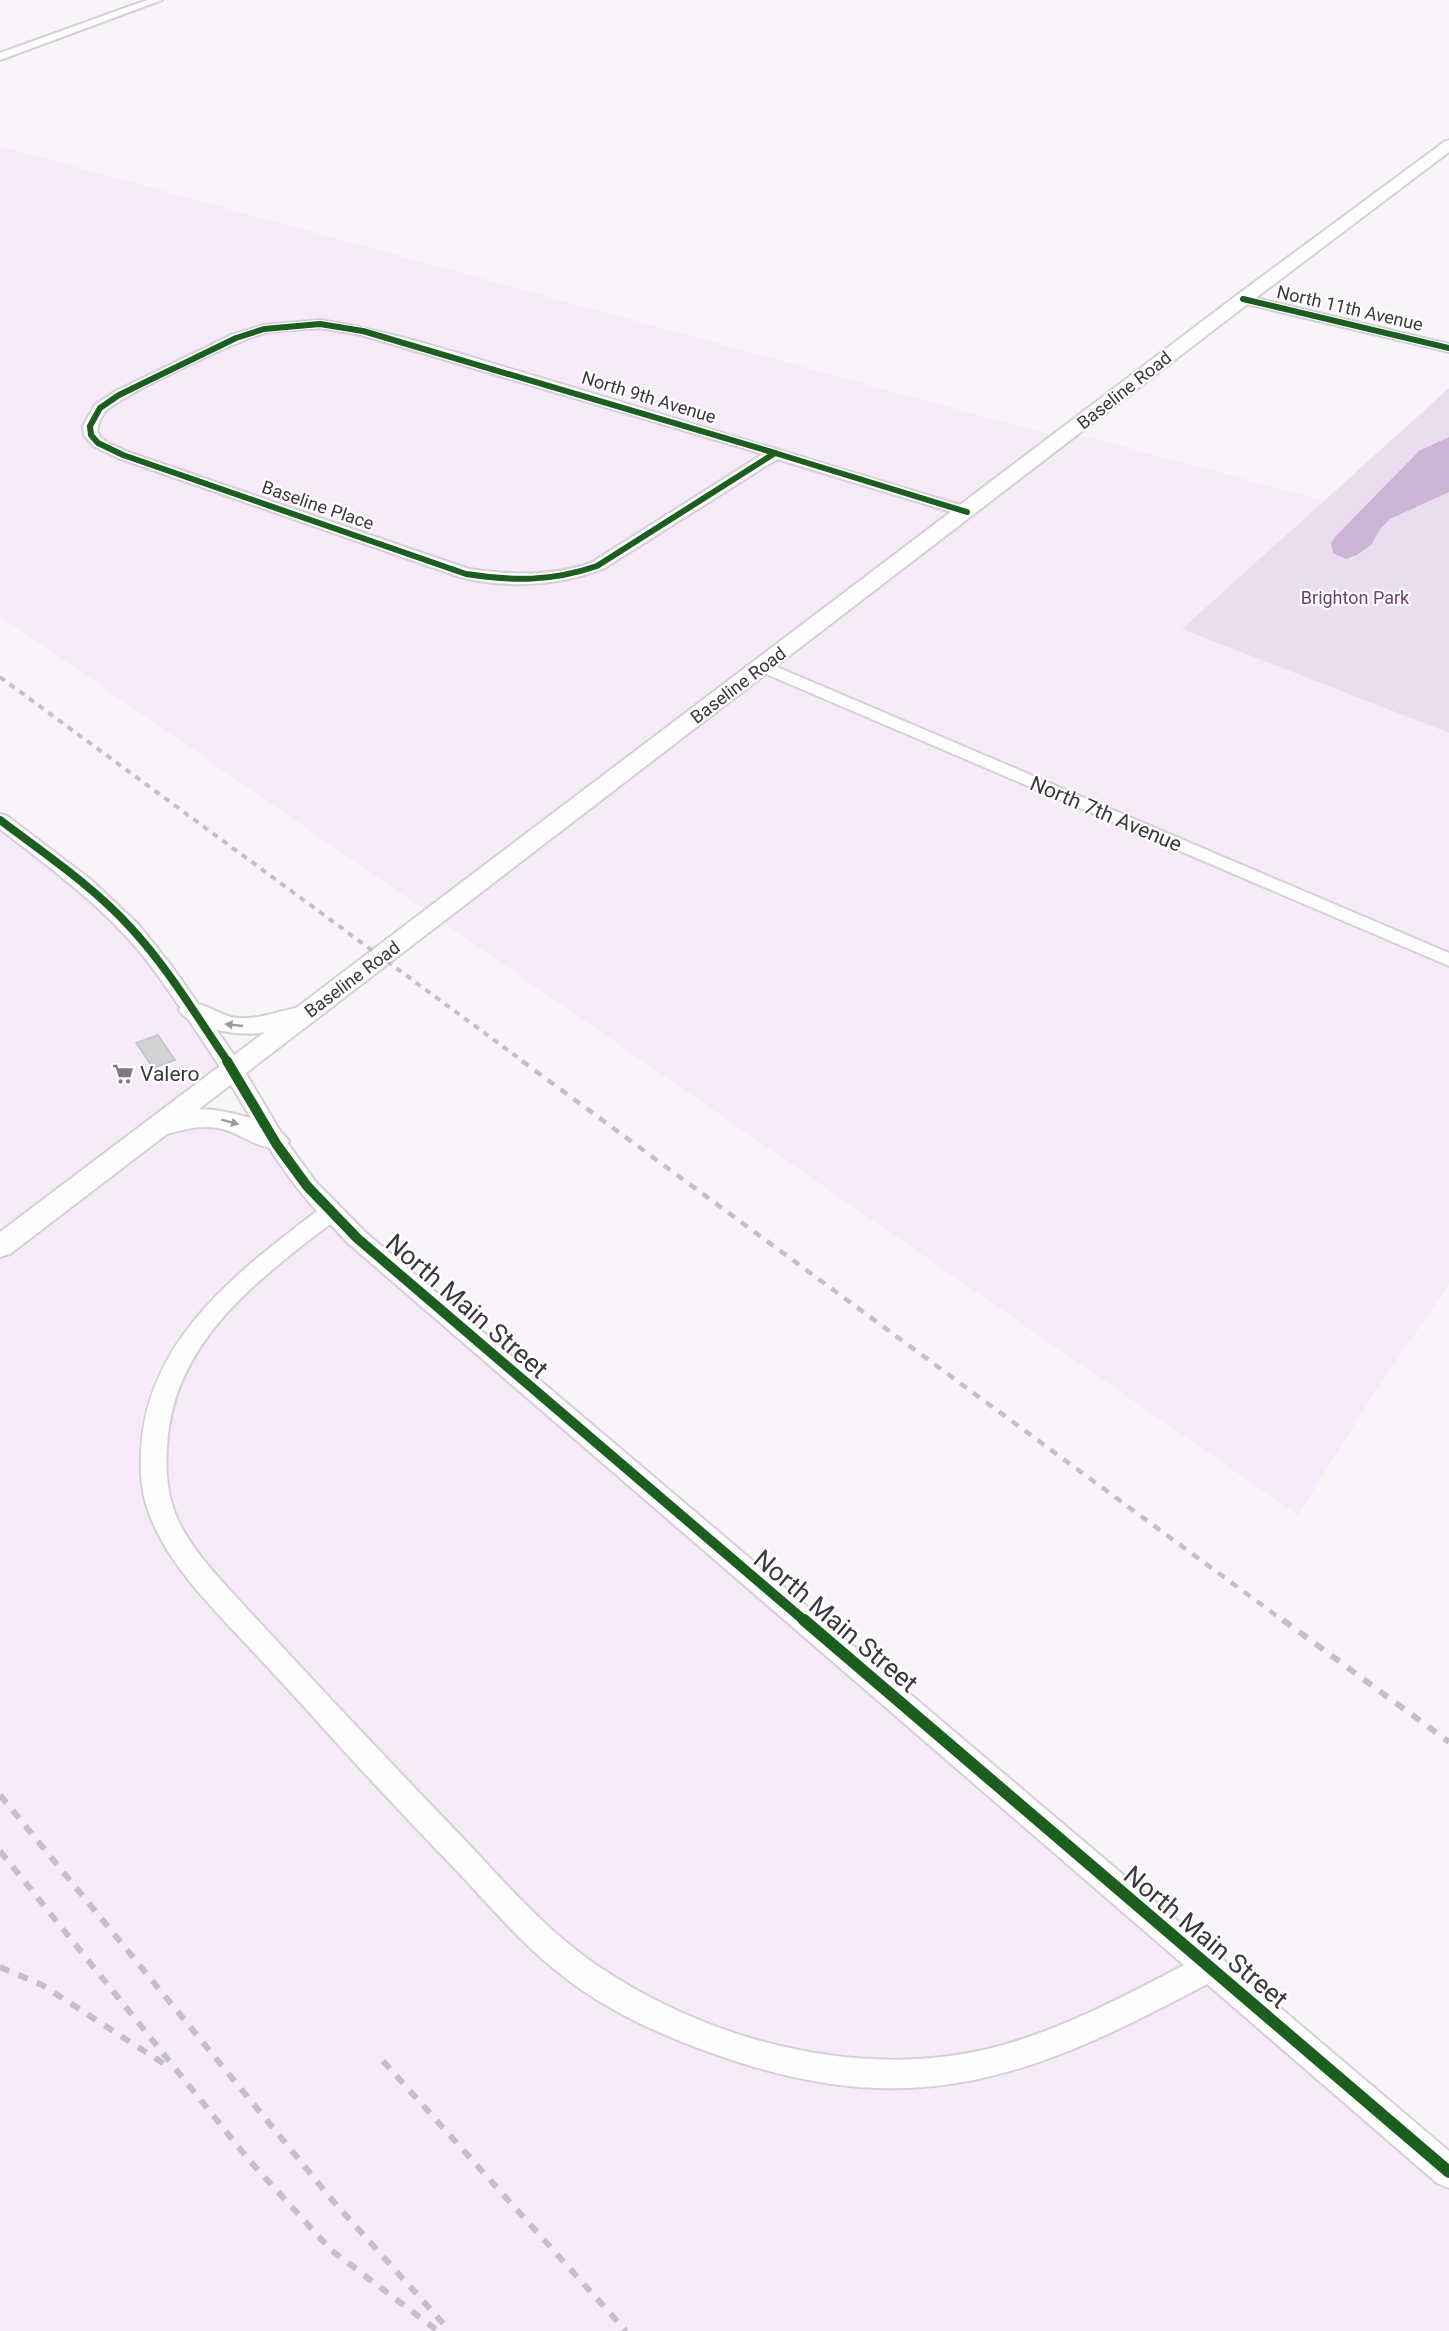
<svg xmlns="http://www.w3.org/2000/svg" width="1449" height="2331" font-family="Roboto,sans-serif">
<rect width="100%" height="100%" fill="#f9f4fa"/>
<g fill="#f7ebfa">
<polygon points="0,146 1062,438 1070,432 1324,501 1183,629 1449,733 1449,1284 1375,1392 1298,1515 0,616"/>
<polygon points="0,820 115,912 233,1070 187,1118 275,1141 307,1186 1449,2172 1449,2331 0,2331"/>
</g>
<polygon fill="#ebddf0" points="1449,388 1449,733 1182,629"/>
<polygon fill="#ccb4d4" points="1449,437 1449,492 1390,519 1380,529 1371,545 1357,555 1346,559 1333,553 1331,543 1336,536 1419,451"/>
<polygon fill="#d1d2d4" stroke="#c3c4c6" stroke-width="1.5" points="158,1035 175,1060 153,1068 136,1043"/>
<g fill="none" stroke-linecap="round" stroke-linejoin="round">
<defs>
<g id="minor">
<polygon points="147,0 162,0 0,60 0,53"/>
<polygon points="1243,295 1449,344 1449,352 1238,302 1236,299 1238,296"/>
<path d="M320,320c83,13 164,42 245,65 136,41 272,82 408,124l2,3 -2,3h-12l-184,-56 -174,110c-47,17 -95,20 -143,8l-342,-119 -25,-12 -9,-11 -1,-9 12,-21 19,-13 117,-57 33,-10zM320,328l41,7 402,119 -172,109c-41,14 -79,12 -122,6l-341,-117c-9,-5 -26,-9 -30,-19 -2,-7 3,-16 7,-21 12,-15 138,-74 160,-79 18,-4 37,-3 55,-5z"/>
<polygon points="763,661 1449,953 1449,966 757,670 754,666 757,662"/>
<path d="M0,814l7,2 83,63 48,45 32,40 71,101 45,76 29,40 50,51 1084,919v37l-12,-5 -230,-199c-172,92 -290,140 -484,73 -58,-20 -116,-45 -164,-84 -38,-30 -69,-67 -102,-102 -51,-53 -101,-106 -150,-161 -21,-23 -42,-46 -63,-68 -35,-38 -77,-79 -95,-129 -7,-18 -9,-39 -8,-58 3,-113 95,-182 176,-244 -39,-42 -64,-91 -94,-139 -21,-34 -44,-66 -66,-98 -42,-59 -100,-101 -157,-145zM330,1224l19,20 835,721c-63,33 -127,67 -196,84 -130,31 -278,-8 -387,-81 -55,-36 -98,-88 -143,-135 -78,-81 -155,-163 -230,-245 -18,-20 -37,-41 -49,-66 -11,-22 -14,-50 -12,-75 5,-104 88,-165 163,-223z"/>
</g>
<path id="major" d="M1449,140v12l-200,151 -1050,806c23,0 78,12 90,32l-4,6c-22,6 -41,-12 -62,-18 -20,-5 -37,0 -56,5l-157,120 -10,3v-25l265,-200c-22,5 -73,-2 -86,-22l4,-6c18,-4 31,8 48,13 22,5 44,-5 65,-9l941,-713 207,-153z"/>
</defs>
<use href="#minor" stroke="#d5d0d6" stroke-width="4"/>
<use href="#major" stroke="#d5d0d6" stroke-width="4"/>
<use href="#minor" fill="#fefdfe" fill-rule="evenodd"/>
<use href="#major" fill="#fefdfe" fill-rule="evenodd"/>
<polyline stroke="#c3c1c3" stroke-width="4" stroke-dasharray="6 6" stroke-linecap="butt" points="0,677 524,1062"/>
<polyline stroke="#c3c1c3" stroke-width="4.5" stroke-dasharray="8 8" stroke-linecap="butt" points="522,1061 1285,1622"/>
<g stroke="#c3c1c3" stroke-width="6" stroke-dasharray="10 10" stroke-linecap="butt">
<polyline points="1283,1620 1449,1742"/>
<polyline points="0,1795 333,2201 450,2331"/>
<polyline points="0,1851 249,2160 331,2250 438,2331"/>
<polyline points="0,1967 42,1985 169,2067"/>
<polyline points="383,2061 626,2331"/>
</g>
<defs>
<g id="cycleway-far3">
<polyline points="1243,299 1449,348"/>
<path d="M320,324l43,7 412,122 -178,113c-47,16 -83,15 -131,8l-343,-119 -25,-12 -7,-8 -1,-9 10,-18 19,-13 117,-57 28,-9z"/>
<polyline points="775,453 967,512"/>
</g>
<path id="cycleway-far2" d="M0,820c45,34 93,66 131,108 37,40 66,89 97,134"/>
<polyline id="cycleway-far1" points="227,1061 277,1145 307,1186 357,1238 806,1622"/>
<polyline id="cycleway" points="804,1620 1449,2172"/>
</defs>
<use href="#cycleway-far3" stroke="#fff" stroke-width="8"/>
<use href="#cycleway-far2" stroke="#fff" stroke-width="10"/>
<use href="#cycleway-far1" stroke="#fff" stroke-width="14"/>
<use href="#cycleway" stroke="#fff" stroke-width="16"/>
<use href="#cycleway-far3" stroke="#1b5e20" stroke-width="6"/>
<use href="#cycleway-far2" stroke="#1b5e20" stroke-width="8"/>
<use href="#cycleway-far1" stroke="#1b5e20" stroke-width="10"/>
<use href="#cycleway" stroke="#1b5e20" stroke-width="12"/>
</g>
<defs><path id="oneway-solid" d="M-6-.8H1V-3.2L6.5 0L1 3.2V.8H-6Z" transform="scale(1.5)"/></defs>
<g fill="#9d9a9e">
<use href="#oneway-solid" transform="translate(234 1025) rotate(-174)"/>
<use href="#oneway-solid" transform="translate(230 1122) rotate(15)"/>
</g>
<defs>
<symbol id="supermarket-bare" viewBox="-9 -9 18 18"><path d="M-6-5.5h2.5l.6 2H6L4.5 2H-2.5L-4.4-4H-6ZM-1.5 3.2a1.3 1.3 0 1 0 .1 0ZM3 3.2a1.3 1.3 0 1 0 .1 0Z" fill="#7e7a80" stroke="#fff" stroke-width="2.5" paint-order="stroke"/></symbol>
</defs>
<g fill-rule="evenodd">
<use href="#supermarket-bare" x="108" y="1059" width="30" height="30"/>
</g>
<g text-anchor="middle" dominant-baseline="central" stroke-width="4.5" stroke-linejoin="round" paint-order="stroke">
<g font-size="18" fill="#3c383e" stroke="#fff">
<text transform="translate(1350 308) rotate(13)">North 11th Avenue</text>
<text transform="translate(1124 390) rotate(-38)">Baseline Road</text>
<text transform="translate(649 397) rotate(17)">North 9th Avenue</text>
<text transform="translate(318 505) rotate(19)">Baseline Place</text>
<text transform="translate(738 685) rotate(-37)">Baseline Road</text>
<text transform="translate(352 979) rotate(-37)">Baseline Road</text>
</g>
<g font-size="18" fill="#6d4279" stroke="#fff">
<text x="1355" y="597">Brighton Park</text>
</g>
<g font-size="21" fill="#3c383e" stroke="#fff">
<text transform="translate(1106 814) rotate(23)">North 7th Avenue</text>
</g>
<g font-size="21" fill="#3c383e" stroke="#fff" text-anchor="start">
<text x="140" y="1074">Valero</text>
</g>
<g font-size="26" fill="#3c383e" stroke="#fff">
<text transform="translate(467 1306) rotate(41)">North Main Street</text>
<text transform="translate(836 1621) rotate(40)">North Main Street</text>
<text transform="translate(1206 1937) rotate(40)">North Main Street</text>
</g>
</g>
</svg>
